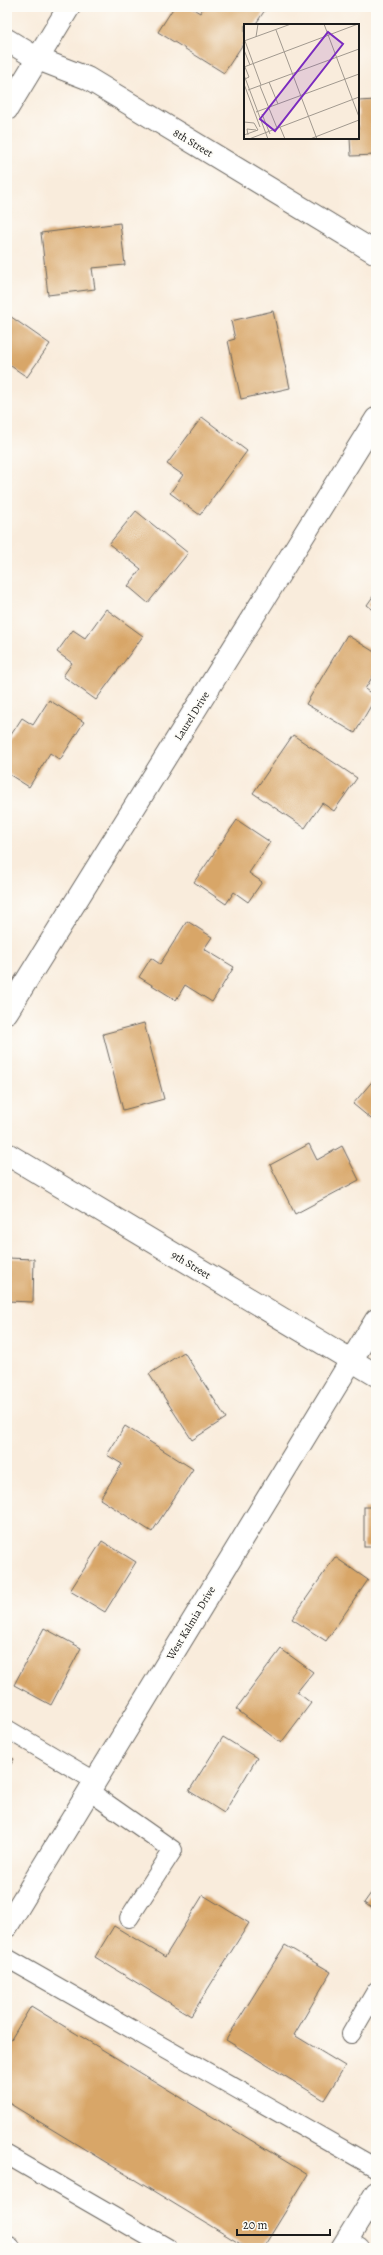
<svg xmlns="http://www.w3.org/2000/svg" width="383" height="2255" font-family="Alegreya,serif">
<rect width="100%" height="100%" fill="#fdfcf7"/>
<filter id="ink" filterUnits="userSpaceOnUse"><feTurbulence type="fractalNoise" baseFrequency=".025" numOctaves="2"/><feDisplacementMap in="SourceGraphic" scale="8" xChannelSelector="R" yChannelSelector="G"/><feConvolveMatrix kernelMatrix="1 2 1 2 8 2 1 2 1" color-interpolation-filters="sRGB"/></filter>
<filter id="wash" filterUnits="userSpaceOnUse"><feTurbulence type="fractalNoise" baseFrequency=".012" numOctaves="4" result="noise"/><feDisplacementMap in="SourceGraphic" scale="16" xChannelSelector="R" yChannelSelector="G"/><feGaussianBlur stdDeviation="0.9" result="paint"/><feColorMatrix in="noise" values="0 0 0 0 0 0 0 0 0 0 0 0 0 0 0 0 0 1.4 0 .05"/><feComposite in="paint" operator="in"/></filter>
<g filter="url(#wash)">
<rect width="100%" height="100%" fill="#f9ecdc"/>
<g id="blocks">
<g fill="#d8a667">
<polygon points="174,7 190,7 200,13 204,7 267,7 255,25 245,25 245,41 224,73 158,32"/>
<polygon points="376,100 376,155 351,156 350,138 358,138 358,101"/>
<polygon points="120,223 125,265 92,268 95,289 48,295 41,233"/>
<polygon points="273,311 290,388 241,399 228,341 235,339 231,321"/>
<polygon points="7,314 50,344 27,377 8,364 7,366"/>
<polygon points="202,417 247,451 200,515 170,493 183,475 167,464"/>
<polygon points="136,511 188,553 148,603 128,586 141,569 109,544"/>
<polygon points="376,592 376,612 367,605"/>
<polygon points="106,609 143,636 96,700 63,676 72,663 57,652 73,630 85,638"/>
<polygon points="347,635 376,653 376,671 365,689 376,697 355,733 306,704"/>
<polygon points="49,700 84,722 60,760 50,753 29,787 7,773 7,741 22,718 33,725"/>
<polygon points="293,735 357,778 334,811 322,803 305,828 253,793"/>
<polygon points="237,820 270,842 249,873 262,882 248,902 234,892 226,904 194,882"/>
<polygon points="187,921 212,937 204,949 234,967 212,1002 185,985 176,1000 139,977 151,958 160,964"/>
<polygon points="144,1023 164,1099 123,1110 103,1034"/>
<polygon points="376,1077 376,1123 353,1104"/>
<polygon points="309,1144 317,1160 342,1146 359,1180 295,1214 270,1165"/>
<polygon points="7,1258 34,1259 33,1302 7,1301"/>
<polygon points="184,1352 226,1418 192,1440 149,1374"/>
<polygon points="125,1426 193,1469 152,1532 100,1499 122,1464 107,1455"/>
<rect x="364" y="1507" width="12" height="40"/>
<polygon points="102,1541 136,1562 105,1612 70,1591"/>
<polygon points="335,1557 368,1580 326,1641 292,1619"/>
<polygon points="44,1628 81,1648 51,1705 14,1685"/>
<polygon points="281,1649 313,1672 297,1692 311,1703 281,1743 236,1709"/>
<polygon points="223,1737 257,1758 224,1813 189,1791"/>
<polygon points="7,1755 14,1759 7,1771"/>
<polygon points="376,1886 376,1911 364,1903"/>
<polygon points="203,1895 249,1923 191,2016 95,1957 114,1926 165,1957"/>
<polygon points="285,1945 331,1972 294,2035 345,2066 324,2100 226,2040"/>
<polygon points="31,2006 308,2175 263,2248 247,2248 7,2102 7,2046"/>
</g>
</g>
</g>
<g filter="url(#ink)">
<use href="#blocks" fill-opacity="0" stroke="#69655f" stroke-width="1"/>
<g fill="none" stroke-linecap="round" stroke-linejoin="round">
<defs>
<g id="lane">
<polyline points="7,1729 95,1781"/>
<polyline points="89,1791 173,1850 129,1918"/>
<polyline points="7,1958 376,2168"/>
<polyline points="351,2034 376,1991"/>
<polyline points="7,2155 168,2248"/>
<polyline points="347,2240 360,2248"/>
</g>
<g id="street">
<polyline points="7,40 38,59 87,78 376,253"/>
<polyline points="7,109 69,7"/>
<polyline points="7,1012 376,419"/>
<polyline points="7,1154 376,1375"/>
<polyline points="7,1926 376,1320"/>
<polyline points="342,2248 376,2193"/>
</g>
<polyline id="secondary" points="7,2247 9,2248"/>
</defs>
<use href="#lane" stroke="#69655f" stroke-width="20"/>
<use href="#street" stroke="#69655f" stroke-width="24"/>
<use href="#secondary" stroke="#69655f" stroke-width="24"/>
<use href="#lane" stroke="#fff" stroke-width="18"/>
<use href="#street" stroke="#fff" stroke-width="22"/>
<use href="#secondary" stroke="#fff" stroke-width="22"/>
</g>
</g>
<g text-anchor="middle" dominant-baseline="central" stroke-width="3.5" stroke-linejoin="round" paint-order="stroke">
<g font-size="11" fill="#1c1c1c" stroke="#fdfcf7">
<text transform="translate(193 143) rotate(31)">8th Street</text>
<text transform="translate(192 716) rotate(-58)">Laurel Drive</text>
<text transform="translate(191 1265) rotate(31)">9th Street</text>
<text transform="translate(191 1623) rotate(-59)">West Kalmia Drive</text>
</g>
</g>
<g transform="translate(244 24)">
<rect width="115" height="115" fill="#f9ecdc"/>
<path fill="none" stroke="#a1998f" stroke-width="1" d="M80,0l35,93M32,6l41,109M12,13l2,-13M0,17l47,-17M1,17l16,44M0,26l6,15M0,43l114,-43M1,43l4,10 -4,2M0,51l24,64M25,58l9,22M0,60l16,43M16,62l17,42M4,66l111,-41M12,88l103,-38M18,90l8,20M0,98l10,1 4,7 -14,5M36,103l5,12M4,111l-1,-6 9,1M5,115l110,-42M66,115l49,-19"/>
<path fill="#7b2cbf" fill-opacity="0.15" stroke="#7b2cbf" stroke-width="2" d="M84,8l15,12 -68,87 -15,-12z"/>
<rect width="115" height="115" fill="none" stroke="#1c1c1c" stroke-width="2"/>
</g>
<rect width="383" height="2255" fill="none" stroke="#fdfcf7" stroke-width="24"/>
<path d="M237 2229v6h93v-6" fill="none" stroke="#1c1c1c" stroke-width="2"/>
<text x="243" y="2229" font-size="12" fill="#1c1c1c" stroke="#fdfcf7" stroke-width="3" paint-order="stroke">20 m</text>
</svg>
